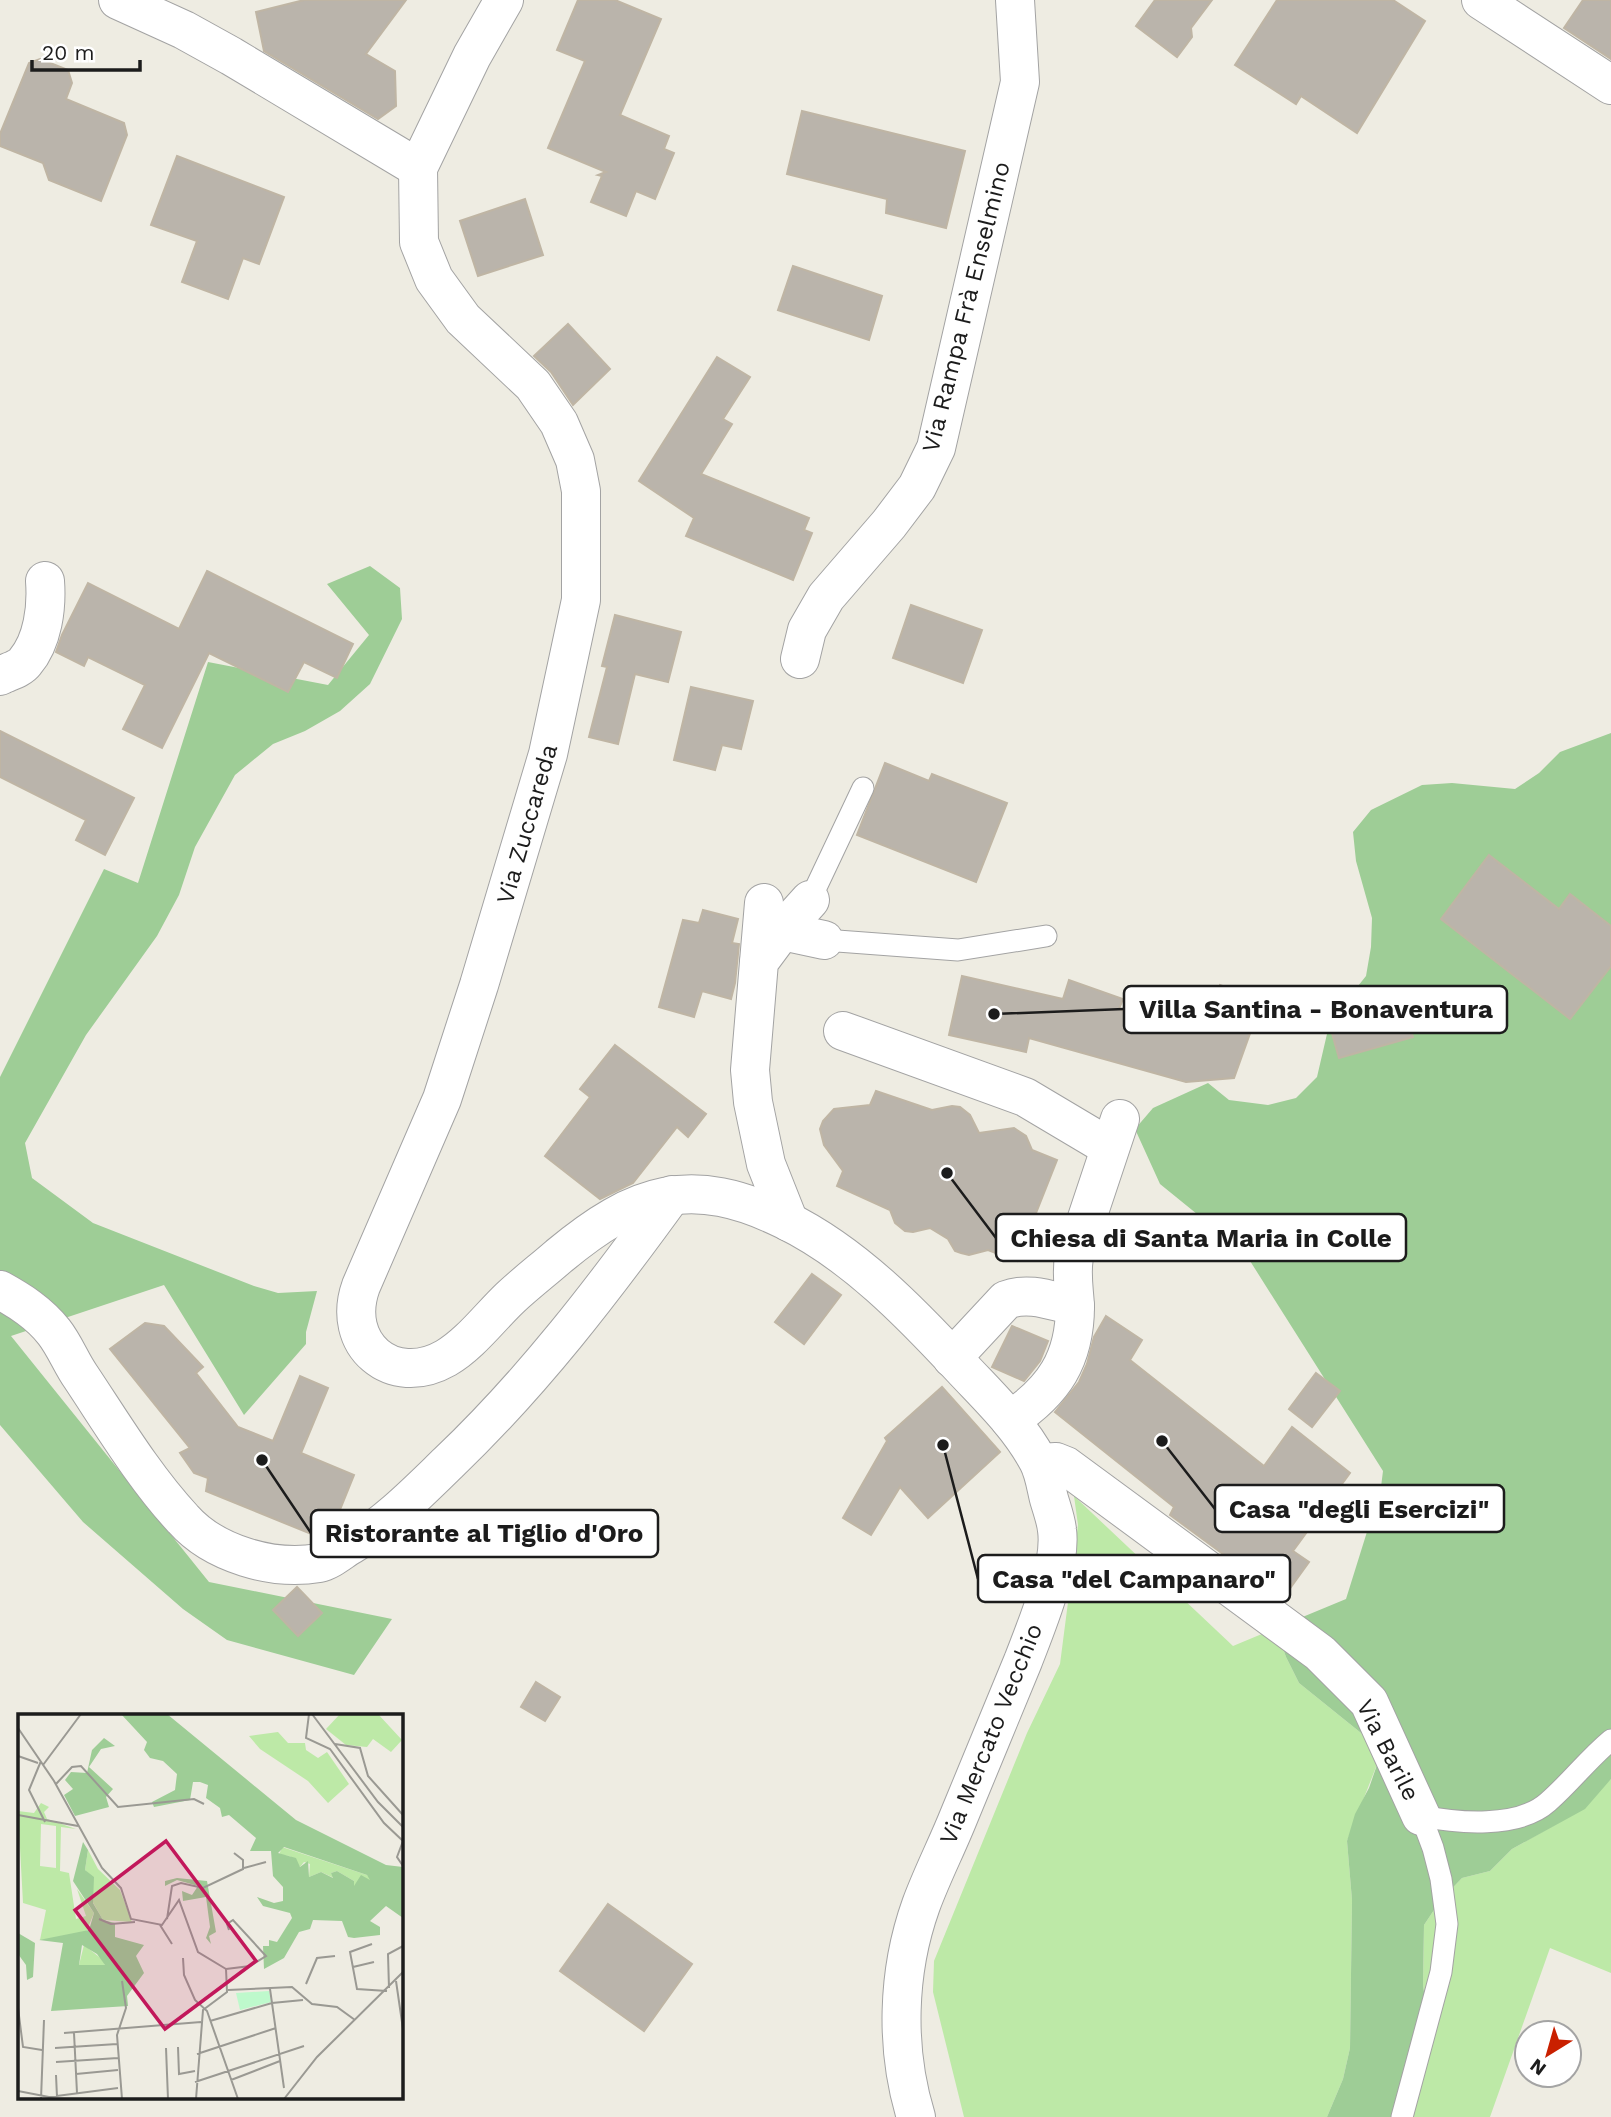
<svg xmlns="http://www.w3.org/2000/svg" width="1611" height="2117" font-family="'Work Sans',sans-serif">
<rect width="100%" height="100%" fill="#eeece2"/>
<g fill="#bde9a7">
<polygon points="1074,1496 1233,1646 1276,1628 1286,1657 1299,1683 1366,1737 1378,1762 1347,1841 1352,1900 1350,2048 1343,2079 1327,2117 964,2117 933,1992 934,1961 1027,1733 1060,1664 1078,1525"/>
<polygon points="1611,1779 1611,1973 1550,1948 1490,2117 1414,2117 1422,2073 1427,2013 1423,1985 1424,1925 1440,1901 1462,1878 1490,1871 1512,1849 1560,1822"/>
</g>
<g fill="#9ecd96">
<polygon points="370,566 400,588 402,619 370,684 340,711 305,731 273,744 235,775 195,847 179,895 157,936 86,1035 25,1143 32,1178 93,1223 254,1286 278,1293 317,1291 306,1332 306,1344 244,1415 164,1285 11,1336 209,1582 392,1619 354,1675 227,1640 183,1609 83,1522 0,1425 0,1077 104,869 138,883 208,662 328,685 369,635 327,584"/>
<polygon points="1611,733 1611,1779 1585,1809 1512,1849 1490,1871 1462,1878 1440,1901 1424,1925 1423,1985 1427,2013 1422,2073 1414,2117 1327,2117 1343,2079 1350,2048 1352,1900 1347,1841 1355,1814 1369,1788 1378,1762 1366,1737 1299,1683 1286,1657 1276,1628 1346,1599 1381,1487 1383,1471 1245,1253 1160,1184 1135,1129 1153,1108 1208,1083 1229,1100 1268,1105 1296,1098 1317,1077 1330,1021 1366,976 1371,947 1372,918 1356,861 1353,832 1371,810 1422,785 1452,783 1515,789 1539,773 1560,752"/>
</g>
<g fill="#bab4ab" stroke="#bfb5a4" stroke-width="2">
<polygon points="304,0 406,0 366,54 395,71 396,106 378,119 264,51 256,12"/>
<polygon points="578,0 615,0 661,19 620,115 669,136 664,149 674,153 655,199 636,191 626,216 591,202 602,176 598,175 606,172 548,148 585,61 557,50"/>
<polygon points="1155,0 1212,0 1191,28 1192,37 1177,57 1136,26"/>
<polygon points="1277,0 1393,0 1425,21 1357,133 1301,96 1296,104 1235,65"/>
<polygon points="1583,0 1611,0 1611,59 1564,28"/>
<polygon points="40,59 68,70 72,83 66,99 124,123 127,135 101,201 49,180 43,163 0,146 0,134 29,63"/>
<polygon points="802,111 965,151 946,228 886,213 887,199 787,174"/>
<polygon points="177,156 284,197 259,264 243,258 228,299 182,282 197,241 151,225"/>
<polygon points="525,199 543,255 478,276 460,221"/>
<polygon points="793,266 882,296 869,340 778,310"/>
<polygon points="568,324 610,369 573,405 551,372 534,356"/>
<polygon points="717,357 750,377 723,419 732,424 701,474 809,518 804,530 812,533 793,580 686,536 694,518 639,481"/>
<polygon points="207,571 353,644 337,678 304,662 288,692 209,653 162,748 123,729 145,685 88,657 84,666 56,652 62,635 88,583 179,629"/>
<polygon points="911,605 982,630 963,683 893,658"/>
<polygon points="615,615 681,632 668,682 635,674 618,744 589,737 607,667 602,666"/>
<polygon points="691,687 753,701 741,749 722,745 715,770 674,760"/>
<polygon points="0,731 134,798 105,855 76,840 86,820 0,777"/>
<polygon points="885,763 929,781 932,774 1007,803 976,882 857,835"/>
<polygon points="1489,855 1559,909 1570,894 1611,926 1611,966 1570,1019 1441,919"/>
<polygon points="703,910 738,919 732,943 739,944 735,983 731,999 702,991 694,1017 659,1007 683,920 699,923"/>
<polygon points="962,976 1063,999 1069,980 1123,999 1119,1009 1174,1029 1177,1018 1204,1028 1220,985 1262,1000 1234,1078 1186,1082 1029,1038 1026,1052 949,1035"/>
<polygon points="1399,989 1413,1037 1339,1058 1331,1030 1371,1019 1365,998"/>
<polygon points="615,1045 706,1114 688,1137 677,1127 633,1183 600,1199 545,1156 590,1097 580,1089"/>
<polygon points="876,1091 932,1110 952,1106 960,1107 970,1115 979,1133 1014,1128 1026,1136 1032,1150 1057,1160 1017,1261 988,1250 969,1255 961,1253 955,1251 948,1239 930,1228 913,1232 905,1231 895,1223 890,1210 837,1186 843,1171 824,1145 820,1129 823,1121 834,1109 870,1105"/>
<polygon points="812,1274 841,1295 804,1344 775,1322"/>
<polygon points="1106,1316 1142,1340 1130,1360 1264,1466 1292,1427 1350,1473 1293,1551 1309,1562 1283,1598 1170,1515 1174,1507 1055,1412 1079,1382 1087,1364 1094,1337"/>
<polygon points="145,1323 164,1326 203,1367 196,1373 238,1427 273,1441 300,1376 328,1388 301,1453 354,1475 331,1532 321,1538 206,1491 208,1478 194,1473 180,1453 190,1448 110,1349"/>
<polygon points="1012,1326 1048,1341 1040,1361 1024,1381 992,1367"/>
<polygon points="1316,1373 1340,1391 1312,1427 1289,1409"/>
<polygon points="942,1387 1000,1452 928,1518 900,1487 871,1535 843,1518 887,1441 885,1438"/>
<polygon points="297,1587 322,1613 298,1636 273,1610"/>
<polygon points="536,1682 560,1697 545,1721 521,1707"/>
<polygon points="608,1904 692,1964 644,2031 560,1971"/>
</g>
<g fill="none" stroke-linecap="round" stroke-linejoin="round">
<defs>
<g id="lane">
<polyline points="810,900 863,788"/>
<polyline points="824,940 958,950 1046,936"/>
<path d="M1421,1816c36,7 97,13 127,-14 23,-20 39,-42 63,-62"/>
<polyline points="1402,2117 1441,1972 1447,1924 1441,1879 1433,1848 1421,1816"/>
</g>
<g id="street">
<polyline points="118,0 184,30 231,56 418,168"/>
<path d="M504,0l-32,56 -54,112 1,74 15,37 29,40 70,66 26,38 16,37 6,31v109l-33,154 -69,231 -37,114 -81,187c-21,58 31,103 85,72 24,-14 44,-41 64,-60 16,-15 33,-28 49,-42 77,-64 132,-82 226,-36 68,33 126,93 177,148 27,29 57,57 76,93 6,11 8,26 11,38 3,10 7,21 8,31 5,36 -21,97 -34,131 -21,52 -43,103 -64,155 -12,30 -27,59 -38,89 -24,67 -26,144 -5,212"/>
<polyline points="1481,0 1611,85"/>
<polyline points="800,659 807,630 826,597 889,524 917,487 936,448 1020,82 1015,0"/>
<path d="M0,676c7,-4 20,-7 25,-14 18,-21 22,-55 20,-81"/>
<polyline points="782,931 824,940"/>
<polyline points="759,962 764,903"/>
<polyline points="843,1031 1025,1097 1109,1147"/>
<polyline points="789,1222 766,1164 753,1102 750,1070 759,962 782,931 810,900"/>
<path d="M0,1290c20,11 39,23 54,42 11,14 17,31 27,45 32,48 63,100 102,142 31,35 90,52 136,44 11,-2 23,-13 32,-18 37,-22 67,-53 97,-82 85,-81 155,-173 224,-268"/>
<path d="M952,1358l54,-58c23,-9 46,1 69,6"/>
<path d="M1010,1420c44,-29 65,-61 65,-114 -1,-17 -4,-32 -1,-49l46,-138"/>
<polyline points="1040,1463 1056,1462 1066,1466 1320,1653 1369,1702 1421,1816"/>
</g>
</defs>
<use href="#lane" stroke="#a3a3a3" stroke-width="23"/>
<use href="#street" stroke="#a3a3a3" stroke-width="40"/>
<use href="#lane" stroke="#fff" stroke-width="21"/>
<use href="#street" stroke="#fff" stroke-width="38"/>
</g>
<g text-anchor="middle" dominant-baseline="central" stroke-width="5" stroke-linejoin="round" paint-order="stroke">
<g font-size="24" fill="#1c1c1c" stroke="#fff">
<text transform="translate(966 307) rotate(-76)">Via Rampa Frà Enselmino</text>
<text transform="translate(527 824) rotate(-74)">Via Zuccareda</text>
<text transform="translate(991 1734) rotate(-68)">Via Mercato Vecchio</text>
<text transform="translate(1388 1750) rotate(63)">Via Barile</text>
</g>
</g>
<g transform="translate(18 1714)">
<rect width="385" height="385" fill="#eeece2"/>
<path d="M322,0h38l24,26 -11,12 -18,-13 -6,8 -21,-2 -20,-16zM260,18l10,11h17l1,7 12,8 9,-6 22,32 -21,19 -20,-22 -48,-32 -11,-13zM23,89l8,4 -5,5 3,7 29,10 -15,-2 -1,44 9,2 7,46 10,-3 -9,-27 17,24 -9,22 -45,5 6,-30 -23,-7 -5,-92 16,2zM23,110l15,2v42l-16,-2zM264,133l85,28 13,10 -2,5 -10,8 -14,-11v-6l-17,-10 -6,2 3,5 -13,-6 -12,5 1,-13 -6,-2 -4,5 -10,-11 -11,-1zM70,136l10,19 22,21 12,32 -29,-2 -12,-21 2,-20 -8,-9zM66,231l19,15 2,5h-26z" fill="#bde9a7" fill-rule="evenodd"/>
<path d="M103,0h46l129,106 90,45 17,2v51l-17,-12 -16,15 10,6v8l-26,3 -6,-1 -6,-16 -29,-1 -3,9 -11,3 -15,26 -20,11 -1,-23h6v-6l8,2 15,-24 -2,-5 -27,-7 -6,-9 17,6 9,-2v-14l-10,-11 -2,-25h-21l6,-13 -27,-23 -7,2 -2,-9 -14,-10 2,-13 -8,-3h-7l-3,18 -36,7 -2,-5 23,-12 2,-16 -14,-13 -13,-3 -6,-8 3,-8zM266,133l83,28 3,5 -9,-5 -7,11v-5l-17,-10 -6,2 2,5 -12,-6 -12,5 -1,-16 -8,6 -4,-9 -18,-5zM86,24l11,8 -14,3 -12,18 24,22 -7,8 3,10 -34,9 -11,-21 9,-6 -8,-9 6,-8 16,1 5,-23zM65,128l5,8 -3,20 9,7 -1,26 10,17 12,3v14l29,8 -8,11 8,17 -17,23 1,10 -77,5 12,-68 -24,-3 50,-10 5,-17 -21,-32zM64,231l15,9 8,11h-26zM159,164l30,3 9,51 -7,4 2,8 -5,-6 4,-11 -4,-30 -23,4 -1,-10 10,4 6,-9 -21,-6 -12,6v-5zM0,219l17,10 -2,34 -6,3 -1,-15 -8,-11z" fill="#9ecd96" fill-rule="evenodd"/>
<path d="M251,277l2,11 -31,8 -4,-17z" fill="#bef9cc"/>
<path fill="none" stroke="#9a9993" stroke-width="2" d="M291,0l-3,24 24,11 54,74 19,18M294,0l66,88 25,25M0,14l36,53 48,87 19,20 10,31 31,6 17,-25 19,52 28,17 1,23 -24,18 -7,89M317,30l25,4 8,28 35,39M0,42l20,7M23,47l-12,29 16,32M25,51l38,-51M38,70l16,-17 9,-1 37,41 76,-8 10,5M0,101l60,11M385,127l-6,16 6,9M226,154l22,-6M81,205l12,5 24,-2M149,205l5,-33 9,-3 22,5 40,-19v-9l-9,-7M142,211l12,19M354,230l-22,8 7,37 30,2M165,244l1,17 11,25 12,11 31,88M335,253l21,-5M208,255l24,-3 16,-10 -33,-36 -6,4 2,6M378,267l7,48M288,270l11,-26 18,-2M371,274l-1,-34 15,-8M252,275l14,99M210,276l64,-3 20,17 25,3 18,13M0,294l5,39 19,3M192,307l62,-18 31,-3M46,319l137,-11M56,319l3,60M160,333l1,27 16,-3M37,334l62,-4M148,334l2,51M179,340l79,-26M38,348l62,-4M58,360l42,-4M38,361l1,22M213,366l49,-19M177,368l109,-36M0,377l31,6 69,-9M23,385l3,-79M104,385l-5,-64 9,-27 -4,-27M266,385l33,-42 86,-85"/>
<path fill="#c2185b" fill-opacity="0.15" stroke="#c2185b" stroke-width="3.5" d="M148,127l90,120 -91,68 -90,-119z"/>
<rect width="385" height="385" fill="none" stroke="#1c1c1c" stroke-width="3.5"/>
</g>
<path fill="none" stroke="#1c1c1c" stroke-width="2.5" d="M994 1014L1124 1009M947 1173L996 1238M1162 1441L1215 1509M262 1460L311 1533M943 1445L978 1579"/>
<g fill="#1c1c1c" stroke="#fff" stroke-width="2.5">
<circle cx="994" cy="1014" r="7"/>
<circle cx="947" cy="1173" r="7"/>
<circle cx="1162" cy="1441" r="7"/>
<circle cx="262" cy="1460" r="7"/>
<circle cx="943" cy="1445" r="7"/>
</g>
<g fill="#fff" stroke="#1c1c1c" stroke-width="2.5">
<rect x="1124" y="986" width="383" height="47" rx="7"/>
<rect x="996" y="1214" width="410" height="47" rx="7"/>
<rect x="1215" y="1485" width="289" height="47" rx="7"/>
<rect x="311" y="1510" width="347" height="47" rx="7"/>
<rect x="978" y="1555" width="312" height="47" rx="7"/>
</g>
<g font-size="26" text-anchor="middle" font-weight="bold" fill="#1c1c1c">
<text x="1316" y="1018">Villa Santina - Bonaventura</text>
<text x="1201" y="1247">Chiesa di Santa Maria in Colle</text>
<text x="1359" y="1518">Casa "degli Esercizi"</text>
<text x="484" y="1542">Ristorante al Tiglio d'Oro</text>
<text x="1134" y="1588">Casa "del Campanaro"</text>
</g>
<g transform="translate(1548 2054) rotate(217)"><circle r="33" fill="#ffffff" stroke="#a4a4a4" stroke-width="2"/>
<path d="M0-5L12 26L0 18L-12 26Z" fill="#c92000"/>
<text y="-10" font-size="19" font-weight="bold" text-anchor="middle" fill="#1c1c1c">N</text>
</g>
<path d="M32 60v10h108v-10" fill="none" stroke="#1c1c1c" stroke-width="3.5"/>
<text x="42" y="60" font-size="21" fill="#1c1c1c" stroke="#ffffff" stroke-width="5" paint-order="stroke">20 m</text>
</svg>
